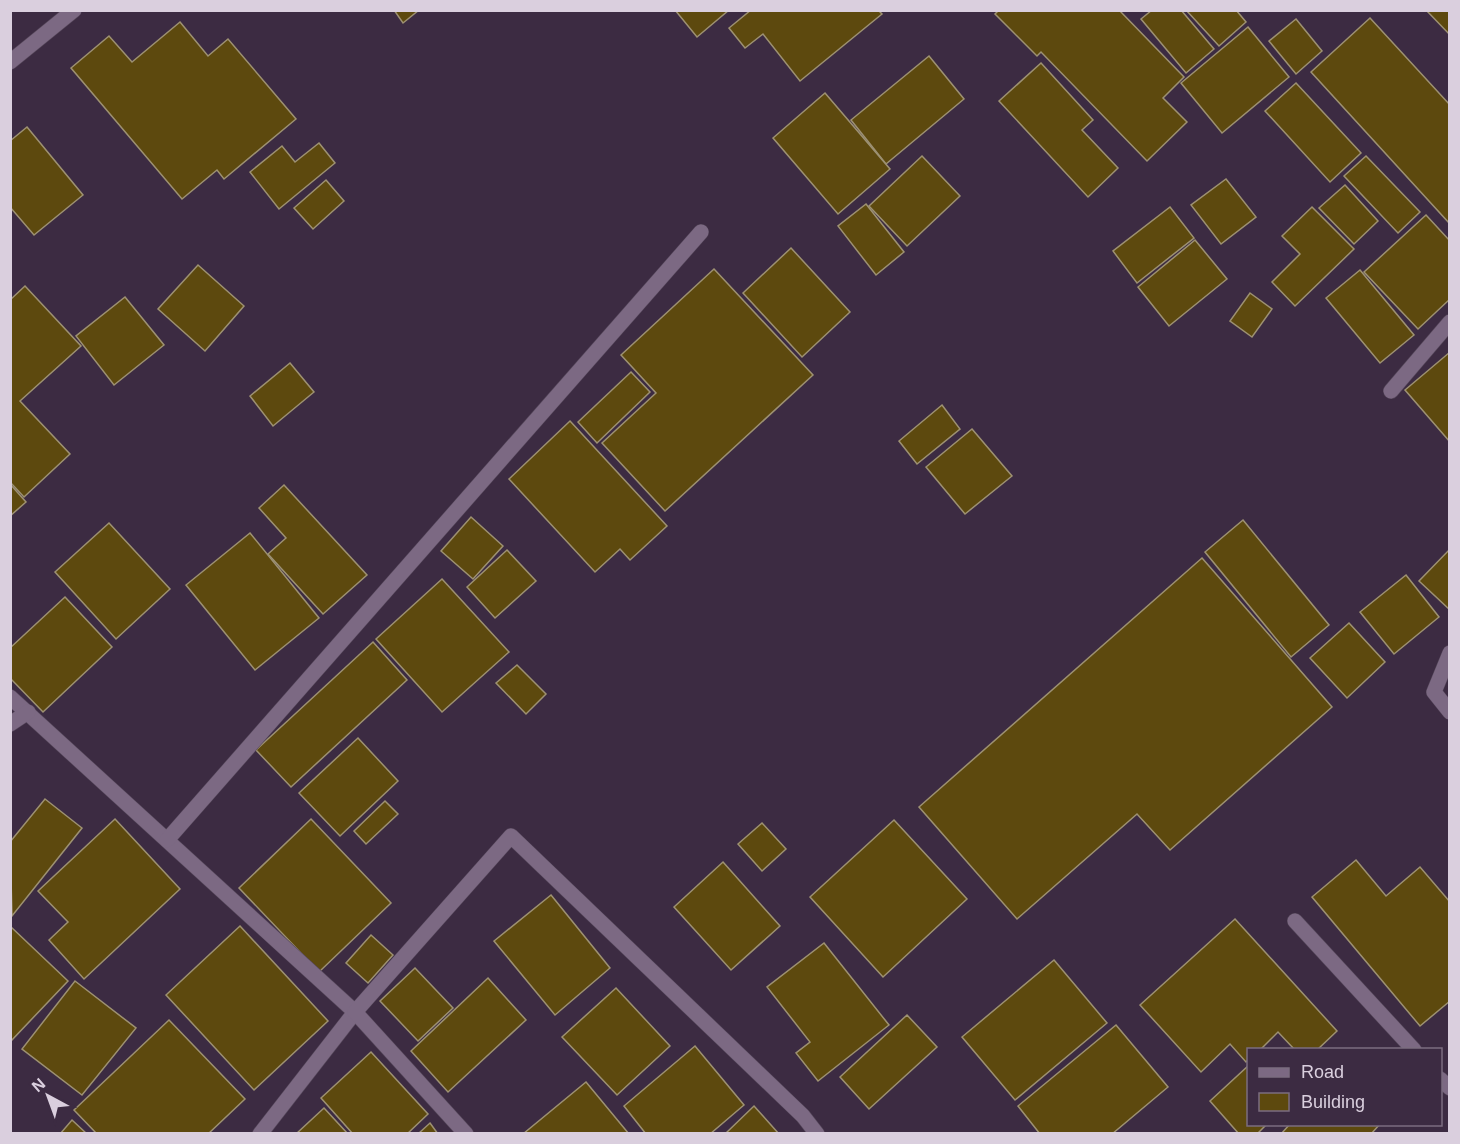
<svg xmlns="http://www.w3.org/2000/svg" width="1460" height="1144" font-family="Helvetica,sans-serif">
<rect width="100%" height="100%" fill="#3c2b42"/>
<g fill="#5d490e" stroke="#9d9172" stroke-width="1.5">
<polygon points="394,10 419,10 403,23"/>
<polygon points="675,10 729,10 697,37"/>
<polygon points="751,10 878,10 882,14 800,81 763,34 745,48 729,28"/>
<polygon points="999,10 1119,10 1184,77 1163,98 1187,122 1147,161 1041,52 1037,56 995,14"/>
<polygon points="1152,10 1181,10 1214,49 1186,73 1141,19"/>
<polygon points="1186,10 1236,10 1246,22 1219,46"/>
<polygon points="1426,10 1450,10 1450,35"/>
<polygon points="1370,18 1450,105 1450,224 1311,72"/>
<polygon points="1296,19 1322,51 1296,74 1269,41"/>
<polygon points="180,22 208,56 228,39 296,119 224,179 217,170 182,199 71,68 109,36 132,62"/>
<polygon points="1248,27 1289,77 1222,133 1181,83"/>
<polygon points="929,56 964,99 886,164 851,120"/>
<polygon points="1041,63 1093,120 1082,130 1118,168 1088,197 999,101"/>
<polygon points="1296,83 1361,153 1330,182 1265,111"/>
<polygon points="825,93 890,169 838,214 773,138"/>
<polygon points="27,127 83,195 34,235 10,207 10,141"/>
<polygon points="319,143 335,163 279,209 250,172 282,146 295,162"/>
<polygon points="922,156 960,196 907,246 869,206"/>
<polygon points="1366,156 1420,212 1398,233 1344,176"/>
<polygon points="1226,179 1256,217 1221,244 1191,205"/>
<polygon points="326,180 344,201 313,229 294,208"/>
<polygon points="1345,185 1378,221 1354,244 1319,208"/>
<polygon points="866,204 904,252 876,275 838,226"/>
<polygon points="1170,207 1194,238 1137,283 1113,251"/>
<polygon points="1312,207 1354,249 1295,306 1272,282 1300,254 1282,236"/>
<polygon points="1426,215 1450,241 1450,299 1418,329 1364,272"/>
<polygon points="1195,240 1227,279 1169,326 1138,287"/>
<polygon points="791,248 850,312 802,357 743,293"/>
<polygon points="198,265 244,306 205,351 158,309"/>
<polygon points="714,269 813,375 665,511 602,443 656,393 621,355"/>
<polygon points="1360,270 1414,335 1380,363 1326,298"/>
<polygon points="25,286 81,346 20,401 70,454 24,497 10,482 10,300"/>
<polygon points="1250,293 1272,309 1252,337 1230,321"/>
<polygon points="125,297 164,345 114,385 76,336"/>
<polygon points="1450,352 1450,442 1405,390"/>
<polygon points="290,363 314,392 273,426 250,396"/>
<polygon points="631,372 650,392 597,443 578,422"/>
<polygon points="942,405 960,429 917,464 899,441"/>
<polygon points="570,421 667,526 630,560 620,549 595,572 509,479"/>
<polygon points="972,429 1012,476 965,514 926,467"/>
<polygon points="10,484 26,502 10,516"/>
<polygon points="284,485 367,575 323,614 268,554 286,538 259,508"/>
<polygon points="471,517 503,546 473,579 441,551"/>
<polygon points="1243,520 1329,625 1291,657 1205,552"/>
<polygon points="109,523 170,589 116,639 55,572"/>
<polygon points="250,533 319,618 255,670 186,585"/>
<polygon points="1450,549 1450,610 1419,581"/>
<polygon points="507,550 536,581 495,618 467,587"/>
<polygon points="1202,558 1332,707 1170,850 1137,814 1017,919 919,807"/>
<polygon points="1406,575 1439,617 1394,654 1360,612"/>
<polygon points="442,579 509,652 442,712 376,639"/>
<polygon points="65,597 112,647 43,712 10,678 10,648"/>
<polygon points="1349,623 1385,662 1347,698 1310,658"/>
<polygon points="373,642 407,680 291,787 256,750"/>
<polygon points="517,665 546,694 526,714 496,683"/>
<polygon points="358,738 398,781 340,836 299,793"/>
<polygon points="45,799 82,828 12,916 10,842"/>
<polygon points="385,801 398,814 366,844 354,831"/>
<polygon points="115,819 180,889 84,979 49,940 68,922 38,891"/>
<polygon points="311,819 391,903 319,972 239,888"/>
<polygon points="894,820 967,899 883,977 810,897"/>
<polygon points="762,823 786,849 762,871 738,844"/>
<polygon points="1356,860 1386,896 1420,867 1450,902 1450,1001 1420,1026 1312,897"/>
<polygon points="723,862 780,926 731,970 674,907"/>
<polygon points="551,895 610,968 555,1015 494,941"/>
<polygon points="1235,919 1337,1031 1317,1050 1295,1050 1278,1032 1260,1050 1248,1050 1248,1060 1246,1062 1230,1044 1201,1072 1140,1005"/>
<polygon points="10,926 68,981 10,1042"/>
<polygon points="240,926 328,1021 254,1090 166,995"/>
<polygon points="371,935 393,955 368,983 346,963"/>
<polygon points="824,943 889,1025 818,1081 796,1053 810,1042 767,987"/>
<polygon points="1054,960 1107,1023 1015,1100 962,1037"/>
<polygon points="415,968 453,1008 418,1041 380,1001"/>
<polygon points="488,978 526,1020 448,1092 411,1051"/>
<polygon points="75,981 136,1028 82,1095 22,1049"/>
<polygon points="616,988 670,1046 617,1095 562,1037"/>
<polygon points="907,1015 937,1047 869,1109 840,1077"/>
<polygon points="169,1020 245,1099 208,1134 97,1134 74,1110"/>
<polygon points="1116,1025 1168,1087 1112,1134 1040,1134 1018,1106"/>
<polygon points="695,1046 744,1105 710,1134 646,1134 624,1106"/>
<polygon points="371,1052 428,1114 407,1134 353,1134 321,1098"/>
<polygon points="1248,1066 1248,1124 1267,1124 1257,1134 1239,1134 1210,1101"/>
<polygon points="586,1082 629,1134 523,1134"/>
<polygon points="754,1106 779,1134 725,1134"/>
<polygon points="324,1108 348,1134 296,1134"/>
<polygon points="72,1120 87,1134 60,1134"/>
<polygon points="430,1123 438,1134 418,1134"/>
<polygon points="1290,1124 1380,1124 1371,1134 1281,1134"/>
</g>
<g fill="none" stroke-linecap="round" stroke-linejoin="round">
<defs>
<g id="minor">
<polyline points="10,62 74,10"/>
<polyline points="1391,391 1450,322"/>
<polyline points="1450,653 1434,692 1450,712"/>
<polyline points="10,697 355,1012 260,1134"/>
<polyline points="10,724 28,712"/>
<polyline points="167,840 701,232"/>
<polyline points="1295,921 1414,1050"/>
<polyline points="1440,1079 1450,1088"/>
<polyline points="466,1134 355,1012 511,836 803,1116 817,1134"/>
</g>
</defs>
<use href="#minor" stroke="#56485b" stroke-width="16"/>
<use href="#minor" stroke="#7c6983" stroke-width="15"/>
</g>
<rect width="1460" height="1144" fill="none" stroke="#dacfde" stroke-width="24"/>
<rect x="1247" y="1048" width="195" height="78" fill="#3c2b42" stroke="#7b6d80" stroke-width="1.5"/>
<rect x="1259" y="1068" width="30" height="9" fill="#7c6983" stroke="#7b6d80" stroke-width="1.5"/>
<text x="1301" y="1078" font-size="18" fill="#dacfde">Road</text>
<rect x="1259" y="1093" width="30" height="18" fill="#5d490e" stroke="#7b6d80" stroke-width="1.5"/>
<text x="1301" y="1108" font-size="18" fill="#dacfde">Building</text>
<g transform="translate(48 1096) rotate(319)" stroke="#3c2b42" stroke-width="4.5" paint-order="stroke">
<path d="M0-4.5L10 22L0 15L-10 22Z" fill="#dacfde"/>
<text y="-9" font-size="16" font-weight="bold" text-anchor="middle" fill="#dacfde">N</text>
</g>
</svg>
